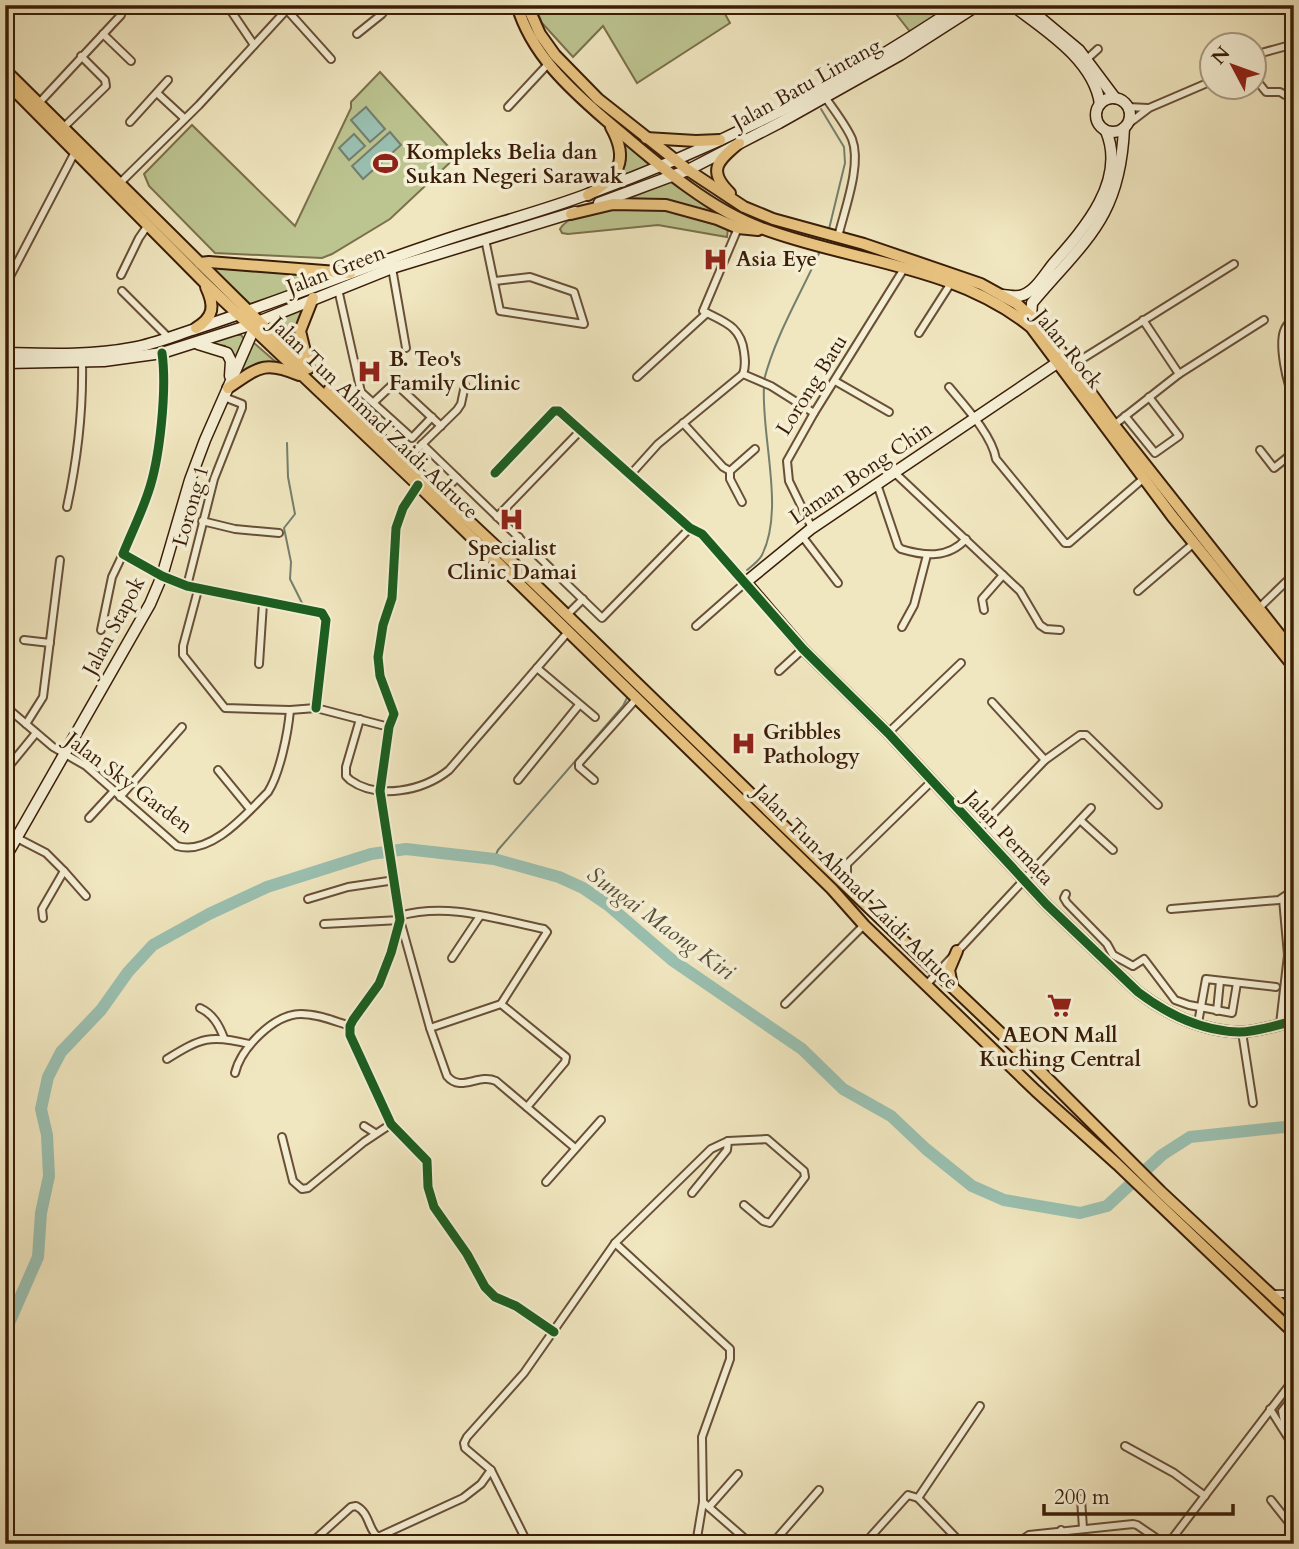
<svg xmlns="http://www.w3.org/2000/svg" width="1299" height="1549" font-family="Cardo,serif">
<rect width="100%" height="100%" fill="#f0e6bf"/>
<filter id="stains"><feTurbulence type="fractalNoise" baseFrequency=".00286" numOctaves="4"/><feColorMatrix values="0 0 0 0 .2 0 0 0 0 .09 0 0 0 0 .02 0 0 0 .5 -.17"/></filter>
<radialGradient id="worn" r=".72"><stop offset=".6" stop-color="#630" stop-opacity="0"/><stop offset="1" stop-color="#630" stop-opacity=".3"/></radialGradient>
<g fill="#bcc490" stroke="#7b704c" stroke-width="2">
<polygon points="535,5 720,5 730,23 637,83 603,26 573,57 542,23"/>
<polygon points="889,5 953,5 911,33"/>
<polygon points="380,72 457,156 390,219 332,254 322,258 215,253 149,186 144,174 192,125 295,226 351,108 351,102"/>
<polygon points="622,140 650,165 617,178 625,159"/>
<path d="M671,182l45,31c-31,-8 -60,-17 -92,-13z"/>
<path d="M609,209l58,1 61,18 -1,9 -69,-12 -90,9 -6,-1 -2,-4c9,-15 34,-16 49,-20z"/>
<polygon points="211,267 333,276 250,304"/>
<polygon points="303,307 295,332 300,356 267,322"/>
<polygon points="235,335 241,335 244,339 235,364 225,346 210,343"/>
<polygon points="254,343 277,363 264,363 232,381 249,346"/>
</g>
<g fill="#9ac0b1" stroke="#747f6d" stroke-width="2">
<polygon points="366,107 385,129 370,142 351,120"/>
<polygon points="390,132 401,145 363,179 352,166"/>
<polygon points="354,134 365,146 349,160 339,148"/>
</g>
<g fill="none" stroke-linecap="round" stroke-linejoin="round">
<g stroke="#747f6d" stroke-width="2">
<polyline points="821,109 844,147 845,163 829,229"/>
<path d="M764,380c12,-46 37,-86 56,-129"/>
<polyline points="287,443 288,477 295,514 284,528 291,562 290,579 303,605"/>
<path d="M747,570c5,-4 12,-9 15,-15 23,-46 -1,-118 2,-169"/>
<polyline points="494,859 498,850 623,706 627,698"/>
</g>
<polyline stroke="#9ac0b1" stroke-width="12" points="5,1332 38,1257 41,1213 49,1176 47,1135 41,1109 48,1077 61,1052 101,1010 128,972 153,945 209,914 267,887 371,854 406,849 494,859 559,877 583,888 608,905 672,960 802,1049 843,1089 891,1116 926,1149 972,1186 1004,1200 1080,1213 1107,1206 1162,1155 1190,1137 1294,1126"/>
<defs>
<g id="street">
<polyline points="227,5 254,45"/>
<polyline points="287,10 331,59"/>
<polyline points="103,34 131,61"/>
<polyline points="357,34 382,14 388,5"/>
<polyline points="1254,55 1294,44"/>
<polyline points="1087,59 1098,49"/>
<polyline points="1254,77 1266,92 1280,92 1285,95"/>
<polyline points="157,93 184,118"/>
<path d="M825,97c9,13 21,28 27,42 10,26 -8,72 -14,98"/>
<polyline points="39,103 121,15"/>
<polyline points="508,107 549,63"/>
<polyline points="1128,107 1148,108"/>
<polyline points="130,122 168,80"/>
<polyline points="1128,124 1149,108 1212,81"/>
<polyline points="64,127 106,86 105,80 81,56"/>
<polyline points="5,164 8,160"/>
<polyline points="120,183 199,105 291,5"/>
<path d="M738,228l-35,83c21,11 38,15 41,41 1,7 2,14 -1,22"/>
<polyline points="485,239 500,311 584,324 574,292 530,277 495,281"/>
<polyline points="392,268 406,348"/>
<polyline points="121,275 139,238 148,225"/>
<polyline points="5,286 75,152"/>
<polyline points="338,289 361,392 412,438 432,417"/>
<polyline points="122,291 170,339"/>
<path d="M1294,317c-4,4 -8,8 -10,14 -5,14 2,53 10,65"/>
<polyline points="1143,320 1179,374"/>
<polyline points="919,333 951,283"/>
<path d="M162,353c5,36 -2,106 -14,140 -7,21 -17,41 -25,61l39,22 25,10 135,27 4,7 -10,88"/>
<polyline points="1082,359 1234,264"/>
<polyline points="743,374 771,386 814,413"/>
<polyline points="637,377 707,313"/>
<polyline points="835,381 889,412"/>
<path d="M949,387c15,18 43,48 47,72l69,84h4l75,-65"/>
<polyline points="374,402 391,386 398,386 441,426"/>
<polyline points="345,405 361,392"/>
<polyline points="1125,416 1155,453 1179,436 1149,397"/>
<polyline points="683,423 723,467 730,471"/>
<polyline points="1114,425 1179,374 1264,320"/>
<polyline points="422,444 602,618 690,528"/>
<polyline points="1260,450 1274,468 1294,452"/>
<polyline points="405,461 457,410 461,404 465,385"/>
<polyline points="730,471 730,479 742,502"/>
<polyline points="730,471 755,449"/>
<polyline points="495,473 554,411 559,411 690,528 702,534 746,582 696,626"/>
<polyline points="895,473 1020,591 1040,625 1046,629 1060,630"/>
<polyline points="631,474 658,444 743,374"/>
<path d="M877,484l21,62 3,3c23,7 47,10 65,-10"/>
<polyline points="418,485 403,508 396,528 392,598 383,625 378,657 380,676 394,714 389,727 380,791 400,920 391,953 379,984 353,1020 350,1026 350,1035 391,1124 427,1161 428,1187 434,1207 467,1254 485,1287 495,1297 516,1306 554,1332"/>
<polyline points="441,494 457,478"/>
<path d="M67,507c10,-46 16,-98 15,-145"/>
<polyline points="497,517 581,430"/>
<polyline points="202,521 235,529 279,533"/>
<polyline points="812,528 789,481 787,461 814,413 905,267"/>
<polyline points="802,536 838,583"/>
<polyline points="504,554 519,537"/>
<polyline points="187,586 214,479 242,408 242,404 224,397"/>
<polyline points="198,590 183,646 183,655 225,708 290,710 316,708 389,727"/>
<polyline points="1138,591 1194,543"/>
<polyline points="1258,609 1294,574"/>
<polyline points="984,610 982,599 1003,575"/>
<polyline points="567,615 583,599"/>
<polyline points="902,627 914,605 927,555"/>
<polyline points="101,630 112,577 123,554"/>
<polyline points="24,640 50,643"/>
<polyline points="259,664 263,603"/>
<polyline points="537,668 595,717"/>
<polyline points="779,671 803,649"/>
<polyline points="992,702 1045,760"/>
<path d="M5,706l48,41 33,19 91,80c34,10 69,-32 91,-54 12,-19 20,-59 22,-82"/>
<path d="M360,719l-14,48v9l4,4c28,20 73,11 99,-10l119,-138"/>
<polyline points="26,724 43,697 60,560"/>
<polyline points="888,733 961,663"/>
<polyline points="218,770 250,809"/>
<polyline points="5,771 36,733"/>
<polyline points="518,780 579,705"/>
<polyline points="594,780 579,767 579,763 637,698"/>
<polyline points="120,797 182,727"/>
<polyline points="89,818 113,792"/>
<polyline points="1080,820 1113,850"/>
<polyline points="978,830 1045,760 1080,735 1086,735 1158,805"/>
<polyline points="17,838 46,853 64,871 42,909 43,918"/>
<polyline points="825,863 847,864"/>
<polyline points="64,871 86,896"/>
<polyline points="847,885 847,864 932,781"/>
<polyline points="1066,894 1064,898 1067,903 1107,944 1113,955 1133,966 1144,959 1175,1000 1189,1005 1232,1013 1237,983"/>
<polyline points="308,899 348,887 395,880"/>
<polyline points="1171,909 1279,900 1294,890"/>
<path d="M399,916c50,-14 96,3 145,13l3,3 -46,72 -71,24 17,48c14,17 31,-3 49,5l79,67"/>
<polyline points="324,924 400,920 430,1028"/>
<polyline points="452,958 480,916"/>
<polyline points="927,984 1091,808"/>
<polyline points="501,1004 566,1057 565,1062 527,1107"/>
<polyline points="785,1004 864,925"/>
<path d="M200,1008c13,6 19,17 24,30"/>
<polyline points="1217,1011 1220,981"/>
<polyline points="1198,1023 1206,979 1276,987"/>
<polyline points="1280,1024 1288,955 1283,899"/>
<polyline points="1242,1032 1253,1103"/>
<path d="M167,1059c34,-21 43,-25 82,-15"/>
<path d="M235,1073c6,-25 39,-59 66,-59 17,0 33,7 49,12"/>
<polyline points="5,1102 10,1104"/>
<polyline points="364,1126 375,1133"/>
<polyline points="282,1137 293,1181 302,1189 308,1188 364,1142 391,1124"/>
<polyline points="546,1182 601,1120"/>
<polyline points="692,1193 727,1150 728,1141"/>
<polyline points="615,1243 730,1349 730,1359 702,1437 703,1502 696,1544"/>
<polyline points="1273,1294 1294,1294"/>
<polyline points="1294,1396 1282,1411 1284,1422 1294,1434"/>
<polyline points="1270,1409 1294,1447"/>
<polyline points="1125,1446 1174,1473 1205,1496"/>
<polyline points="918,1498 980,1406"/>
<polyline points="1081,1499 1083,1528"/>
<polyline points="1271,1500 1294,1529"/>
<polyline points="703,1502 751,1544"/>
<polyline points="709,1507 738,1474"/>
<polyline points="1061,1530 1072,1544"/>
<path d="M310,1544l41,-37 5,-1c14,7 12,24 22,31l85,-39 18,-14 10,-14"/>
<polyline points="528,1544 491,1470 465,1448 464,1443 467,1437 524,1373 615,1243 711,1149 728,1141 767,1139 804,1171 805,1177 770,1223 763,1221 744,1205"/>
<polyline points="772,1544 819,1490"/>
<polyline points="864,1544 908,1495 918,1498 962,1544"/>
<polyline points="1016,1544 1029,1535 1133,1524 1137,1525 1165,1544"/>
<polyline points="1168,1544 1294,1379"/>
</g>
<g id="secondary">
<path d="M1012,5c33,25 82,55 88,99"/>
<polyline points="1025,5 1079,50 1115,98"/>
<circle cx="1113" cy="115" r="17"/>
<polyline points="599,203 688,170 779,123 900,55 978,5"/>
<path d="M1002,295c7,0 14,3 21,0 13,-5 22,-21 30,-31 31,-35 74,-83 53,-133"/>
<path d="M1031,317l1,-14c54,-64 88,-85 92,-175"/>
<polyline points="198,344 227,353 231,361 230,376"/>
<path d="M5,353c42,1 86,3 127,-5 23,-4 44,-13 66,-20 77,-25 152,-56 229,-82 53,-19 108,-32 161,-52 131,-47 257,-111 372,-189"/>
<polyline points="5,363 104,361 162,353 250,325 392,268 575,212"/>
<path d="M1057,363l-245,165 -66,54 57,67 85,84 158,171 92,88c29,22 64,39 101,40 18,0 38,-7 55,-11"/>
<polyline points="5,858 150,604 162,576 190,480 205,440 256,324"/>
</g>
<g id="primary">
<path d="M517,5c14,49 53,84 90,116 46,39 100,88 157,108 89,33 190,36 267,98l141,189 122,151"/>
<polyline points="527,5 540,34 555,55 598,99 688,170 744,207 773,219 864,244 981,284 1017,304 1037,322 1057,346 1114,425 1294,653"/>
<polyline points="5,70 307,369"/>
<polyline points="5,81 204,282 418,485 832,889 864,925 1036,1091 1117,1164 1294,1333"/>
<polyline points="646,138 696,141 720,140"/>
<path d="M730,193c-24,-23 -11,-33 9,-50"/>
<path d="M588,195c30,-18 42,-34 23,-68"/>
<polyline points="571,214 613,204 666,205 717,219 738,228 758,230"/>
<polyline points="200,263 209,262 350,273"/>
<path d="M196,328c18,-11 19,-22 10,-41"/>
<polyline points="309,368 300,331 313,298"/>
<path d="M228,388c30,-20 35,-28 71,-13"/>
<polyline points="329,390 504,554 822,863 1032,1063 1160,1191 1294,1316"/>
<polyline points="952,985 949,970 957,951"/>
</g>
</defs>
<use href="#street" stroke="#684f36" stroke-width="10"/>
<use href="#secondary" stroke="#3a1d08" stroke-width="13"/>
<use href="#primary" stroke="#3a1d08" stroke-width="14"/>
<use href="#street" stroke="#f5efd5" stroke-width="6"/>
<use href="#secondary" stroke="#f5efd5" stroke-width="10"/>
<use href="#primary" stroke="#e8c380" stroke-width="10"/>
<defs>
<g id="cycleway">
<path d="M162,353c5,36 -2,106 -14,140 -7,21 -17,41 -25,61l39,22 25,10 135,27 4,7 -10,88"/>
<path d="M495,473l59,-62h5l131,117 12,6 101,115 85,84 158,171 92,88c29,22 64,39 101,40 18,0 38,-7 55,-11"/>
<polyline points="418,485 403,508 396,528 392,598 383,625 378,657 380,676 394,714 389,727 380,791 400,920 391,953 379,984 353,1020 350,1026 350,1035 391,1124 427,1161 428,1187 434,1207 467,1254 485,1287 495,1297 516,1306 554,1332"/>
</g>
</defs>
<use href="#cycleway" stroke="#f5efd5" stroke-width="13"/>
<use href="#cycleway" stroke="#1b5e20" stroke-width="9"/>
</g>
<defs>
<symbol id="stadium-bare" viewBox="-9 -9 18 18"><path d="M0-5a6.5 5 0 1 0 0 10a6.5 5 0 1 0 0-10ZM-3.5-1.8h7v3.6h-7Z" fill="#8f2418" stroke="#f5efd5" stroke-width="2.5" paint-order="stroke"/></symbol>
<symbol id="hospital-bare" viewBox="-9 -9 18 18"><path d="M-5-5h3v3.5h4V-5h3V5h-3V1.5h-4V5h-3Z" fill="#8f2418" stroke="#f5efd5" stroke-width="2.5" paint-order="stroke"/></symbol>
<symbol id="supermarket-bare" viewBox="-9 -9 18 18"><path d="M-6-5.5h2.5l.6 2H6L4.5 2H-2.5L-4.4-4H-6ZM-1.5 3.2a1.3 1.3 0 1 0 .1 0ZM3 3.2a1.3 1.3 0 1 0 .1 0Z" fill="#8f2418" stroke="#f5efd5" stroke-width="2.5" paint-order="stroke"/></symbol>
</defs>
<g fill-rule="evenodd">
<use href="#stadium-bare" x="368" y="146" width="35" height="35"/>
<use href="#hospital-bare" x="698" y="242" width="35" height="35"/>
<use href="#hospital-bare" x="352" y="354" width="35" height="35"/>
<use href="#hospital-bare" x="494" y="502" width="35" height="35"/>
<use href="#hospital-bare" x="726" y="726" width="35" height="35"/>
<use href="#supermarket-bare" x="1042" y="988" width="35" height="35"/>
</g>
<g text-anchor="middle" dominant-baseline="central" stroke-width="7" stroke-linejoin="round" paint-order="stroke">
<g font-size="21" fill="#3a1d08" stroke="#f5efd5">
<text transform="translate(807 84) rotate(-29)">Jalan Batu Lintang</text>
<text transform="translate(336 270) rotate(-21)">Jalan Green</text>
<text transform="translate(1068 349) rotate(51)">Jalan Rock</text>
<text transform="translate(812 385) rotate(-58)">Lorong Batu</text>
<text transform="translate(374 418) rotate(44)">Jalan Tun Ahmad Zaidi Adruce</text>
<text transform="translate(861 473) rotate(-34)">Laman Bong Chin</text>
<text transform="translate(191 506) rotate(-74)">Lorong 1</text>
<text transform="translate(114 626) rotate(-62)">Jalan Stapok</text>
<text transform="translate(129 783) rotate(37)">Jalan Sky Garden</text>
<text transform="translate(1009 838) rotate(47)">Jalan Permata</text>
<text transform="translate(856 887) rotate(45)">Jalan Tun Ahmad Zaidi Adruce</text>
</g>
<g font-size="21" font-weight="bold" fill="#3a1d08" stroke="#f5efd5" text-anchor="start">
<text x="406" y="152">Kompleks Belia dan<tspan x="406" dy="24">Sukan Negeri Sarawak</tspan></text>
<text x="736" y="259">Asia Eye</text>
<text x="389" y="359">B. Teo's<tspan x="389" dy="24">Family Clinic</tspan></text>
<text x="512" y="548" text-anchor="middle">Specialist<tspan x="512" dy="24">Clinic Damai</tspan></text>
<text x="763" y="732">Gribbles<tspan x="763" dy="24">Pathology</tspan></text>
<text x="1060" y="1035" text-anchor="middle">AEON Mall<tspan x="1060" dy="24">Kuching Central</tspan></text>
</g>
<g font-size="23" font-style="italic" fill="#574e3b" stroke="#f5efd5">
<text transform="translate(661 923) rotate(36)">Sungai Maong Kiri</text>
</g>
</g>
<rect width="1299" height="1549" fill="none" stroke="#f0e6bf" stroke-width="28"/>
<rect x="7" y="7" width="1285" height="1535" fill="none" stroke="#3a1d08" stroke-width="3.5"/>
<rect x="14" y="14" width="1271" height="1521" fill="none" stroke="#3a1d08" stroke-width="2"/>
<g transform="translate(1233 66) rotate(311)"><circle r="33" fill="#f5efd5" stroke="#aa9b83" stroke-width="2"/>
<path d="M0-5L12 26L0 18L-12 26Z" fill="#8f2418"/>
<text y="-10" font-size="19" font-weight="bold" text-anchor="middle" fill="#3a1d08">N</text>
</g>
<path d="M1044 1504v10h189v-10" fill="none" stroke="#3a1d08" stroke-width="3.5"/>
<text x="1054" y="1504" font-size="21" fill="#3a1d08" stroke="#f5efd5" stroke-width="5" paint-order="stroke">200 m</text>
<rect width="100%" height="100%" filter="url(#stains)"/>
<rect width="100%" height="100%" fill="url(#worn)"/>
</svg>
